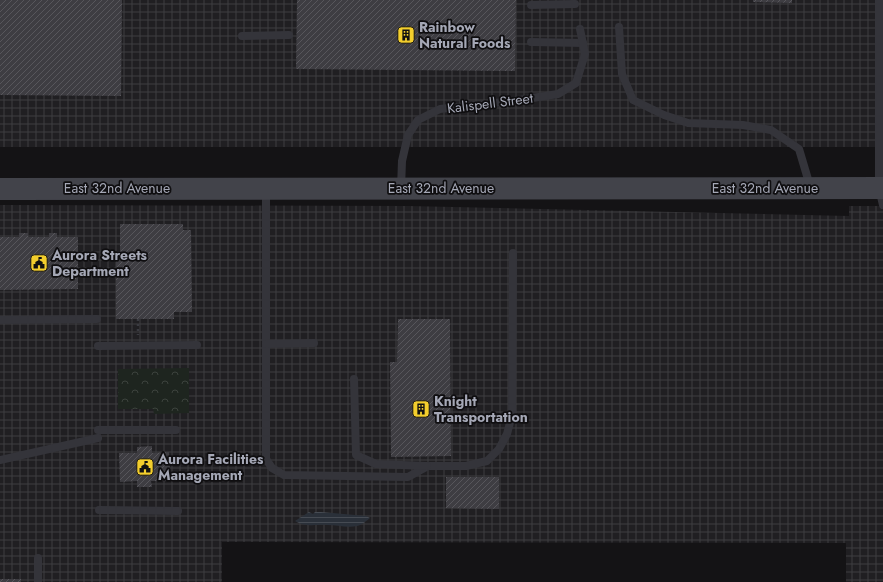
<svg xmlns="http://www.w3.org/2000/svg" width="883" height="582" font-family="Jost,sans-serif">
<defs>
<pattern id="industrial-grid" width="8" height="8" patternUnits="userSpaceOnUse"><rect width="8" height="8" fill="#201f22"/><path d="M0 4h8M4 0v8" fill="none" stroke="#3d3d40"/></pattern>
<pattern id="forest-crowns" width="20" height="18" patternUnits="userSpaceOnUse"><rect width="20" height="18" fill="#1e251f"/><path d="M2 6a3 3 0 1 1 6 0M12 15a3 3 0 1 1 6 0" fill="none" stroke="#3c423d"/></pattern>
<pattern id="water-rules" width="6" height="5" patternUnits="userSpaceOnUse"><rect width="6" height="5" fill="#2a3039"/><path d="M0 2.5h6" fill="none" stroke="#464b53"/></pattern>
<pattern id="building-hatch" width="6" height="6" patternUnits="userSpaceOnUse"><rect width="6" height="6" fill="#3e3d42"/><path d="M-1 1l2-2M0 6l6-6M5 7l2-2" fill="none" stroke="#57565b"/></pattern>
</defs>
<rect width="100%" height="100%" fill="#141315"/>
<g fill="url(#industrial-grid)">
<rect x="0" y="0" width="883" height="147"/>
<polygon points="0,205 408,206 849,216 849,206 883,206 883,582 846,582 846,543 222,542 222,582 0,582"/>
</g>
<polygon fill="url(#forest-crowns)" points="189,368 189,413 154,414 153,409 118,409 118,369"/>
<path fill="url(#water-rules)" d="M309,512l4,2 2,-2h6l45,4 4,2c-4,3 -8,7 -13,8 -10,2 -20,-1 -29,-1 -13,-1 -20,3 -33,-4z"/>
<g fill="url(#building-hatch)">
<polygon points="0,0 122,0 121,96 0,95"/>
<polygon points="297,0 516,0 515,71 296,69"/>
<polygon points="753,0 792,0 792,3 753,2"/>
<polygon points="120,224 183,224 183,230 191,230 192,312 174,312 174,319 116,319 116,251 120,251"/>
<polygon points="19,233 28,233 28,237 49,237 49,233 57,233 57,237 78,237 78,289 0,290 0,237 19,237"/>
<polygon points="398,319 450,319 451,456 391,457 390,362 397,362"/>
<polygon points="152,446 152,453 169,452 170,481 151,481 152,487 137,487 137,481 120,482 119,453 137,453 137,447"/>
<polygon points="446,477 499,477 499,509 446,508"/>
<rect x="0" y="579" width="21" height="3"/>
</g>
<g fill="none" stroke-linecap="round" stroke-linejoin="round">
<polyline stroke="#3a3b41" stroke-width="2.5" stroke-dasharray="2 3" stroke-linecap="butt" points="138,319 138,335"/>
<g stroke="#34343a" stroke-width="8">
<polyline points="879,0 879,188 883,205"/>
<polyline points="531,5 575,4"/>
<polyline points="619,27 622,74 633,100 664,115 688,123 743,125 771,130 799,149 810,186"/>
<polyline points="242,36 289,35"/>
<polyline points="531,42 583,43"/>
<polyline points="401,188 402,161 408,135 418,120 440,109 513,101 558,94 576,83 585,54 580,29"/>
<polyline points="266,189 266,459 272,468 284,475 408,477 428,466 466,466 487,461 499,449 507,434 512,415 513,253"/>
<polyline points="0,320 97,319"/>
<polyline points="266,344 314,343"/>
<polyline points="98,346 197,345"/>
<polyline points="354,379 356,455 376,464 427,466"/>
<polyline points="98,430 176,430"/>
<polyline points="0,460 98,438"/>
<polyline points="99,510 178,511"/>
<polyline points="38,558 38,582"/>
</g>
<polyline stroke="#42434a" stroke-width="22" points="0,189 883,188"/>
</g>
<defs>
<symbol id="building-square" viewBox="-11 -11 22 22"><rect x="-9" y="-9" width="18" height="18" rx="4" fill="#f3ce2d" stroke="#0f0e10"/><path d="M-4-6H4V6H1V3H-1V6H-4ZM-2.5-4.3h1.7v1.8h-1.7ZM.8-4.3h1.7v1.8H.8ZM-2.5-1h1.7V.8h-1.7ZM.8-1h1.7V.8H.8Z" fill="#111"/></symbol>
<symbol id="civic-square" viewBox="-11 -11 22 22"><rect x="-9" y="-9" width="18" height="18" rx="4" fill="#f3ce2d" stroke="#0f0e10"/><path d="M-.6-6.5H3V-4.5H.6V-3L4-1V1h2V6H-6V1h2V-1L-.6-3ZM-1.2 2.5V6h2.4V2.5Z" fill="#111"/></symbol>
</defs>
<g fill-rule="evenodd">
<use href="#building-square" x="396" y="25" width="20" height="20"/>
<use href="#civic-square" x="29" y="253" width="20" height="20"/>
<use href="#building-square" x="411" y="399" width="20" height="20"/>
<use href="#civic-square" x="135" y="457" width="20" height="20"/>
</g>
<g text-anchor="middle" dominant-baseline="central" stroke-width="3.5" stroke-linejoin="round" paint-order="stroke">
<g font-size="14" font-weight="bold" fill="#a5a8b6" stroke="#0f0e10" text-anchor="start">
<text x="419" y="27">Rainbow<tspan x="419" dy="16">Natural Foods</tspan></text>
<text x="52" y="255">Aurora Streets<tspan x="52" dy="16">Department</tspan></text>
<text x="434" y="401">Knight<tspan x="434" dy="16">Transportation</tspan></text>
<text x="158" y="459">Aurora Facilities<tspan x="158" dy="16">Management</tspan></text>
</g>
<g font-size="14" fill="#a5a8b6" stroke="#0f0e10">
<text transform="translate(490 103) rotate(-7)">Kalispell Street</text>
<text x="117" y="188">East 32nd Avenue</text>
<text x="441" y="188">East 32nd Avenue</text>
<text x="765" y="188">East 32nd Avenue</text>
</g>
</g>
</svg>
